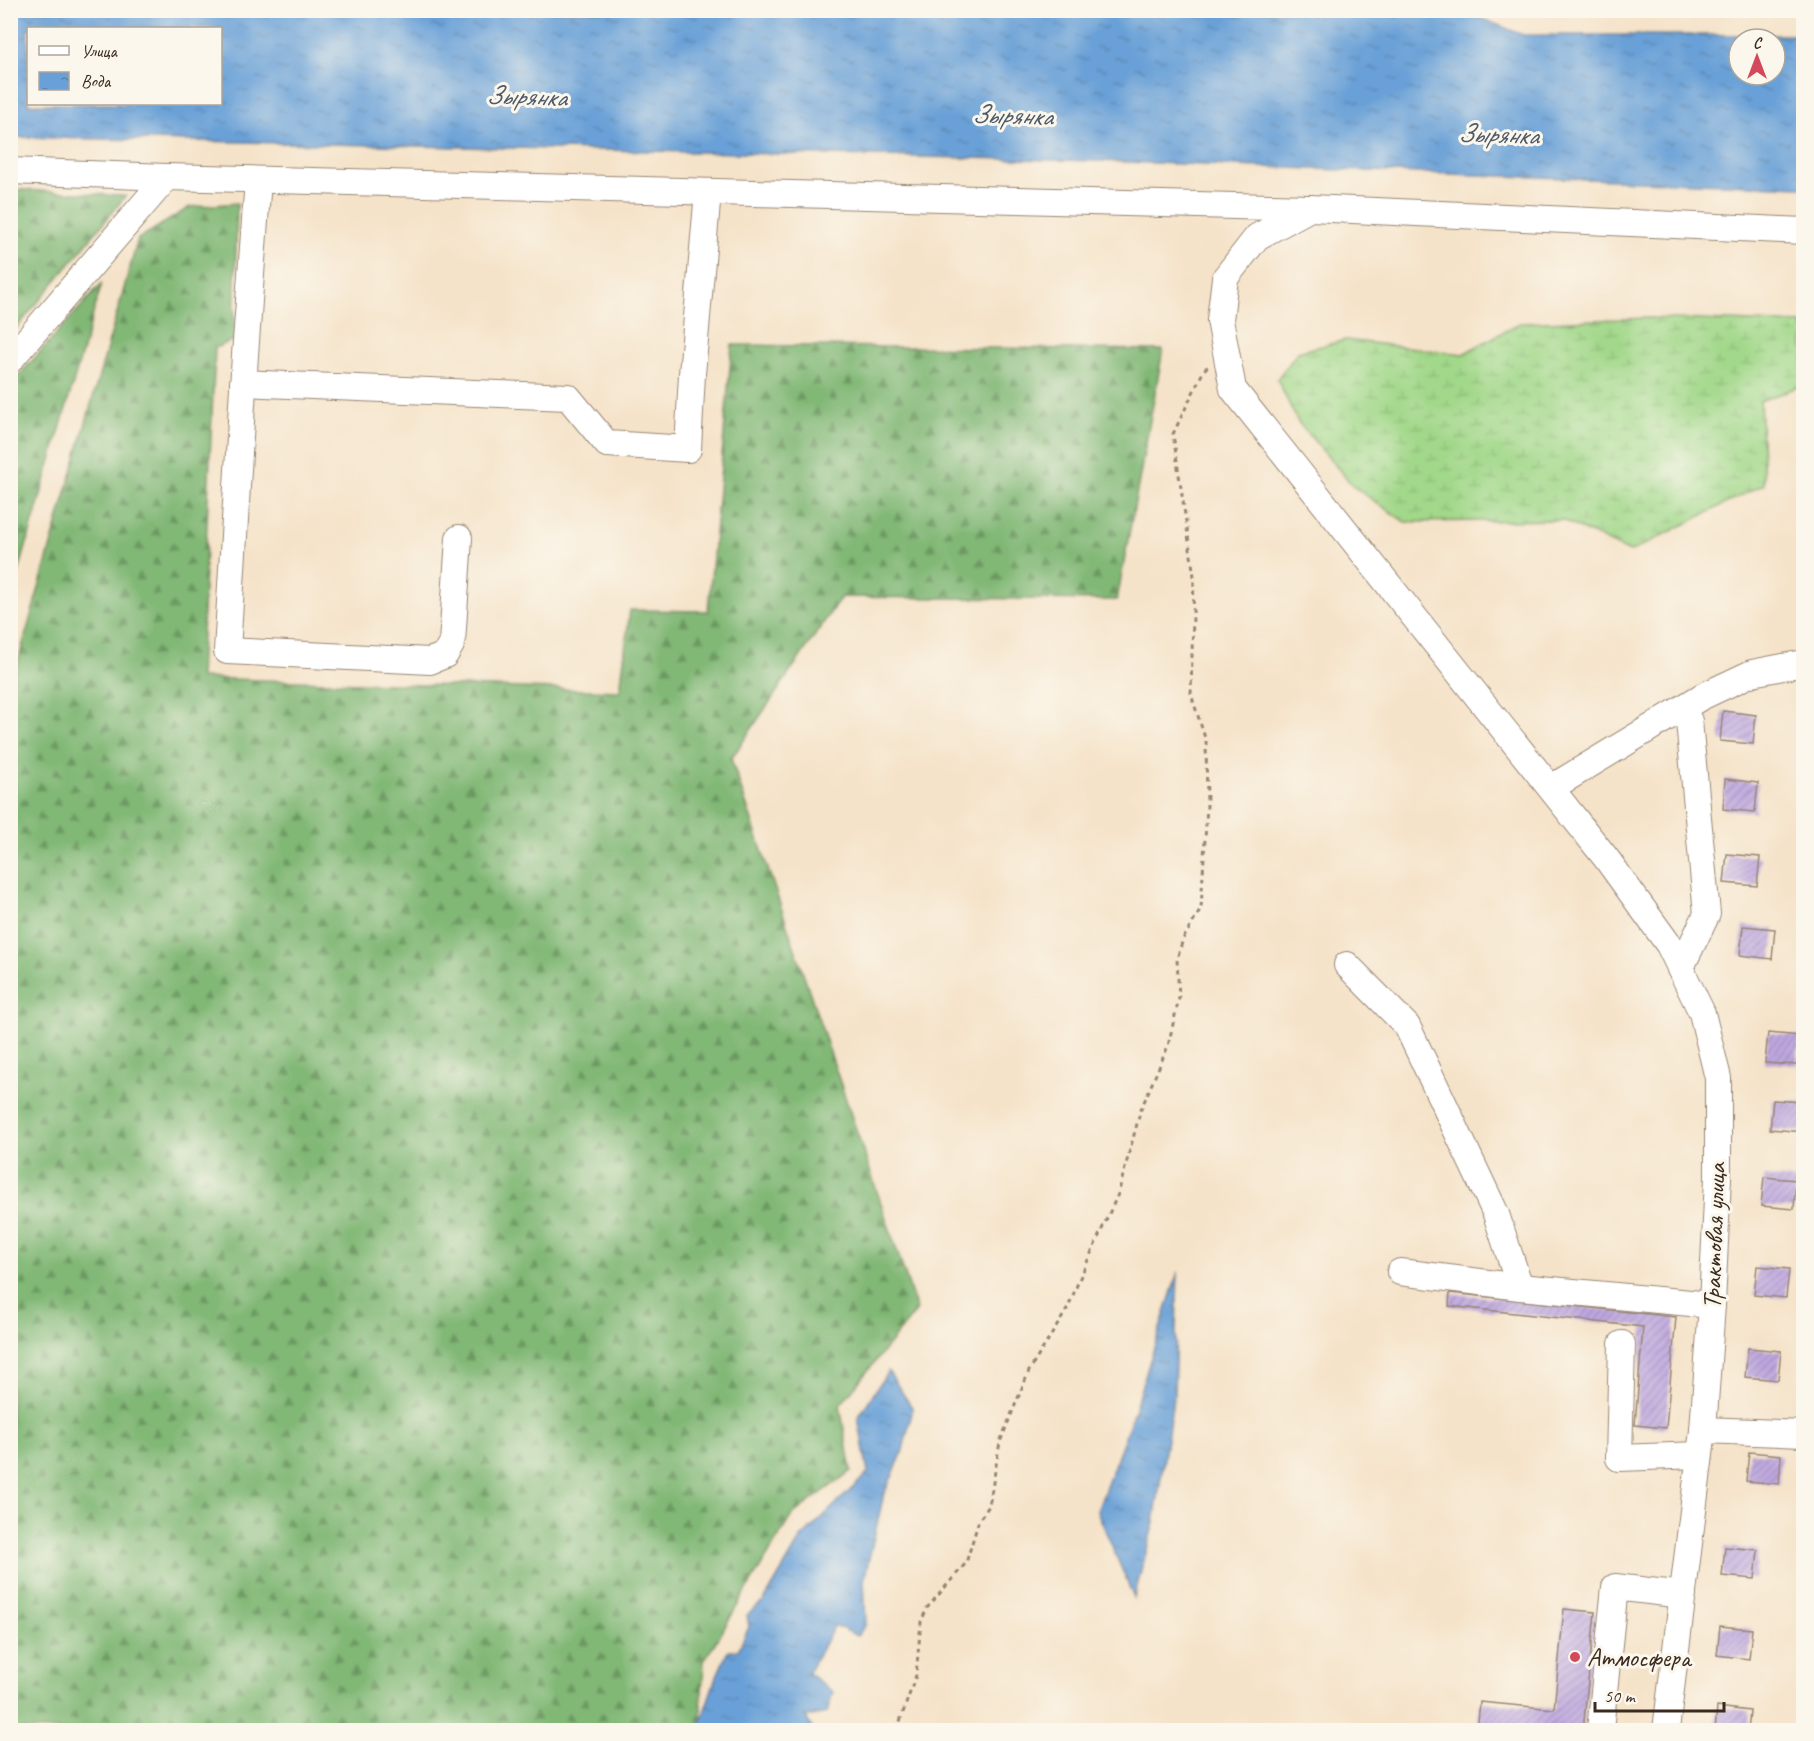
<svg xmlns="http://www.w3.org/2000/svg" width="1814" height="1741" font-family="Caveat,sans-serif">
<defs>
<pattern id="forest-firs" width="22" height="20" patternUnits="userSpaceOnUse" patternTransform="scale(1.5)"><rect width="22" height="20" fill="#81b876"/><path d="M5 1l3.5 6h-7zM16 11l3.5 6h-7z" fill="#6b9660"/></pattern>
<pattern id="wetland-marsh" width="20" height="14" patternUnits="userSpaceOnUse" patternTransform="scale(1.5)"><rect width="20" height="14" fill="#a2d88a"/><path d="M1 5h8M5 5V1M11 12h8M15 12V8" fill="none" stroke="#8cba77"/></pattern>
<pattern id="water-ripples" width="26" height="14" patternUnits="userSpaceOnUse" patternTransform="scale(1.5)"><rect width="26" height="14" fill="#69a0d7"/><path d="M2 4q2-2 4 0t4 0M15 11q2-2 4 0t4 0" fill="none" stroke="#5883ae"/></pattern>
<pattern id="building-hatch" width="6" height="6" patternUnits="userSpaceOnUse" patternTransform="scale(1.5)"><rect width="6" height="6" fill="#bfa8e0"/><path d="M-1 1l2-2M0 6l6-6M5 7l2-2" fill="none" stroke="#9c89b5"/></pattern>
</defs>
<rect width="100%" height="100%" fill="#fbf7ec"/>
<filter id="ink" filterUnits="userSpaceOnUse"><feTurbulence type="fractalNoise" baseFrequency=".0167" numOctaves="2"/><feDisplacementMap in="SourceGraphic" scale="12" xChannelSelector="R" yChannelSelector="G"/><feConvolveMatrix kernelMatrix="1 2 1 2 8 2 1 2 1" color-interpolation-filters="sRGB"/></filter>
<filter id="wash" filterUnits="userSpaceOnUse"><feTurbulence type="fractalNoise" baseFrequency=".008" numOctaves="4" result="noise"/><feDisplacementMap in="SourceGraphic" scale="24" xChannelSelector="R" yChannelSelector="G"/><feGaussianBlur stdDeviation="1.35" result="paint"/><feColorMatrix in="noise" values="0 0 0 0 0 0 0 0 0 0 0 0 0 0 0 0 0 1.4 0 .05"/><feComposite in="paint" operator="in"/></filter>
<g filter="url(#wash)">
<rect width="100%" height="100%" fill="#f5e3c9"/>
<g fill="url(#forest-firs)" stroke="#5e714a" stroke-width="1.5">
<polygon points="11,189 126,196 11,335 10,189"/>
<polygon points="237,203 234,340 215,348 200,678 620,691 630,610 708,611 732,345 1163,350 1117,600 841,597 731,759 917,1310 840,1405 851,1471 792,1515 704,1661 700,1724 708,1730 11,1730 11,686 138,239 190,207"/>
<polygon points="102,283 11,599 11,384"/>
</g>
<polygon fill="url(#wetland-marsh)" stroke="#6e8154" stroke-width="1.5" points="1649,318 1803,324 1803,385 1760,401 1764,484 1630,552 1562,520 1405,522 1354,487 1298,422 1277,379 1298,352 1346,340 1463,354 1520,323"/>
<g fill="url(#water-ripples)" stroke="#52657a" stroke-width="1.5" fill-rule="evenodd">
<path d="M1463,11l60,24h280v152l-705,-26 -1087,-24v-126zM28,28h192v76h-192zM1739,39h36v36h-36z"/>
<polygon points="1178,1272 1174,1394 1154,1522 1134,1598 1097,1511 1130,1423"/>
<polygon points="888,1371 913,1409 902,1454 884,1494 864,1580 866,1624 857,1636 835,1625 808,1673 833,1692 827,1713 806,1717 813,1730 711,1730 700,1724 715,1680 728,1651 738,1650 749,1627 747,1615 764,1601 801,1538 868,1473 858,1418"/>
</g>
<g id="blocks">
<g fill="url(#building-hatch)">
<polygon points="1723,711 1756,715 1753,744 1720,741"/>
<polygon points="1725,779 1758,783 1755,812 1723,809"/>
<polygon points="1727,854 1760,857 1757,886 1724,883"/>
<polygon points="1743,926 1775,929 1772,959 1740,955"/>
<polygon points="1768,1033 1800,1036 1797,1065 1765,1063"/>
<polygon points="1773,1100 1803,1102 1803,1132 1770,1129"/>
<polygon points="1764,1177 1796,1180 1794,1209 1761,1206"/>
<polygon points="1757,1266 1789,1269 1786,1298 1754,1295"/>
<polygon points="1450,1293 1676,1317 1666,1428 1635,1425 1643,1327 1449,1306"/>
<polygon points="1748,1348 1781,1351 1778,1380 1745,1377"/>
<polygon points="1749,1452 1781,1455 1779,1484 1746,1481"/>
<polygon points="1725,1547 1758,1550 1755,1579 1722,1576"/>
<polygon points="1564,1609 1595,1612 1583,1731 1477,1731 1480,1702 1554,1709"/>
<polygon points="1720,1626 1752,1629 1749,1659 1717,1655"/>
<polygon points="1717,1707 1750,1711 1748,1731 1715,1731"/>
</g>
</g>
</g>
<g filter="url(#ink)">
<use href="#blocks" fill-opacity="0" stroke="#988674" stroke-width="1.5"/>
<g fill="none" stroke-linecap="round" stroke-linejoin="round">
<defs>
<g id="minor">
<polyline points="10,171 167,177"/>
<polyline points="258,180 245,355 227,651 430,661 445,655 452,643 459,538"/>
<polyline points="10,360 167,177 1309,208"/>
<polyline points="243,383 568,397 607,444 688,449 692,374 708,192"/>
<polyline points="1551,788 1701,697 1752,673 1804,663"/>
<polyline points="1347,965 1407,1026 1496,1214 1520,1287"/>
<polyline points="1680,969 1707,914 1689,721"/>
<polyline points="1400,1272 1520,1287 1712,1305"/>
<polyline points="1622,1344 1619,1458 1699,1455"/>
<polyline points="1703,1430 1804,1434"/>
<polyline points="1600,1730 1615,1587 1683,1595"/>
<polyline points="1666,1730 1703,1430 1712,1305 1718,1178 1718,1078 1702,1013 1669,945 1606,858 1233,389 1220,320 1225,278 1257,237 1310,208 1804,231"/>
</g>
</defs>
<use href="#minor" stroke="#988674" stroke-width="28"/>
<polyline stroke="#988674" stroke-width="3" stroke-dasharray="4.5 4.5" stroke-linecap="butt" points="897,1730 916,1675 921,1622 927,1608 966,1563 979,1520 989,1506 1000,1442 1029,1371 1068,1308 1079,1280 1118,1194 1141,1109 1168,1046 1179,998 1177,959 1183,939 1201,909 1207,805 1206,741 1191,694 1194,576 1173,434 1204,370 1208,366"/>
<use href="#minor" stroke="#fff" stroke-width="26"/>
</g>
</g>
<circle fill="#d1495b" stroke="#fbf7ec" stroke-width="2" cx="1575" cy="1657" r="6"/>
<g text-anchor="middle" dominant-baseline="central" stroke-width="6" stroke-linejoin="round" paint-order="stroke">
<g font-size="26" fill="#3b2a1e" stroke="#fbf7ec">
<text transform="translate(1714 1236) rotate(-88)">Трактовая улица</text>
</g>
<g font-size="26" fill="#3b2a1e" stroke="#fbf7ec" text-anchor="start">
<text x="1587" y="1657">Атмосфера</text>
</g>
<g font-size="27" font-style="italic" fill="#4d5968" stroke="#fbf7ec">
<text transform="translate(526 96) rotate(2)">Зырянка</text>
<text transform="translate(1012 115) rotate(2)">Зырянка</text>
<text transform="translate(1498 134) rotate(2)">Зырянка</text>
</g>
</g>
<rect width="1814" height="1741" fill="none" stroke="#fbf7ec" stroke-width="36"/>
<rect x="27" y="27" width="195" height="78" fill="#fbf7ec" stroke="#aea59a" stroke-width="1.5"/>
<rect x="39" y="46" width="30" height="9" fill="#ffffff" stroke="#aea59a" stroke-width="1.5"/>
<text x="81" y="57" font-size="18" fill="#3b2a1e">Улица</text>
<rect x="39" y="72" width="30" height="18" fill="url(#water-ripples)" stroke="#aea59a" stroke-width="1.5"/>
<text x="81" y="87" font-size="18" fill="#3b2a1e">Вода</text>
<g transform="translate(1757 57)"><circle r="28" fill="#fbf7ec" stroke="#aea59a" stroke-width="1.5"/>
<path d="M0-4.5L10 22L0 15L-10 22Z" fill="#d1495b"/>
<text y="-9" font-size="16" font-weight="bold" text-anchor="middle" fill="#3b2a1e">С</text>
</g>
<path d="M1595 1702v9h129v-9" fill="none" stroke="#3b2a1e" stroke-width="3"/>
<text x="1604" y="1702" font-size="18" fill="#3b2a1e" stroke="#fbf7ec" stroke-width="4.5" paint-order="stroke">50 m</text>
</svg>
